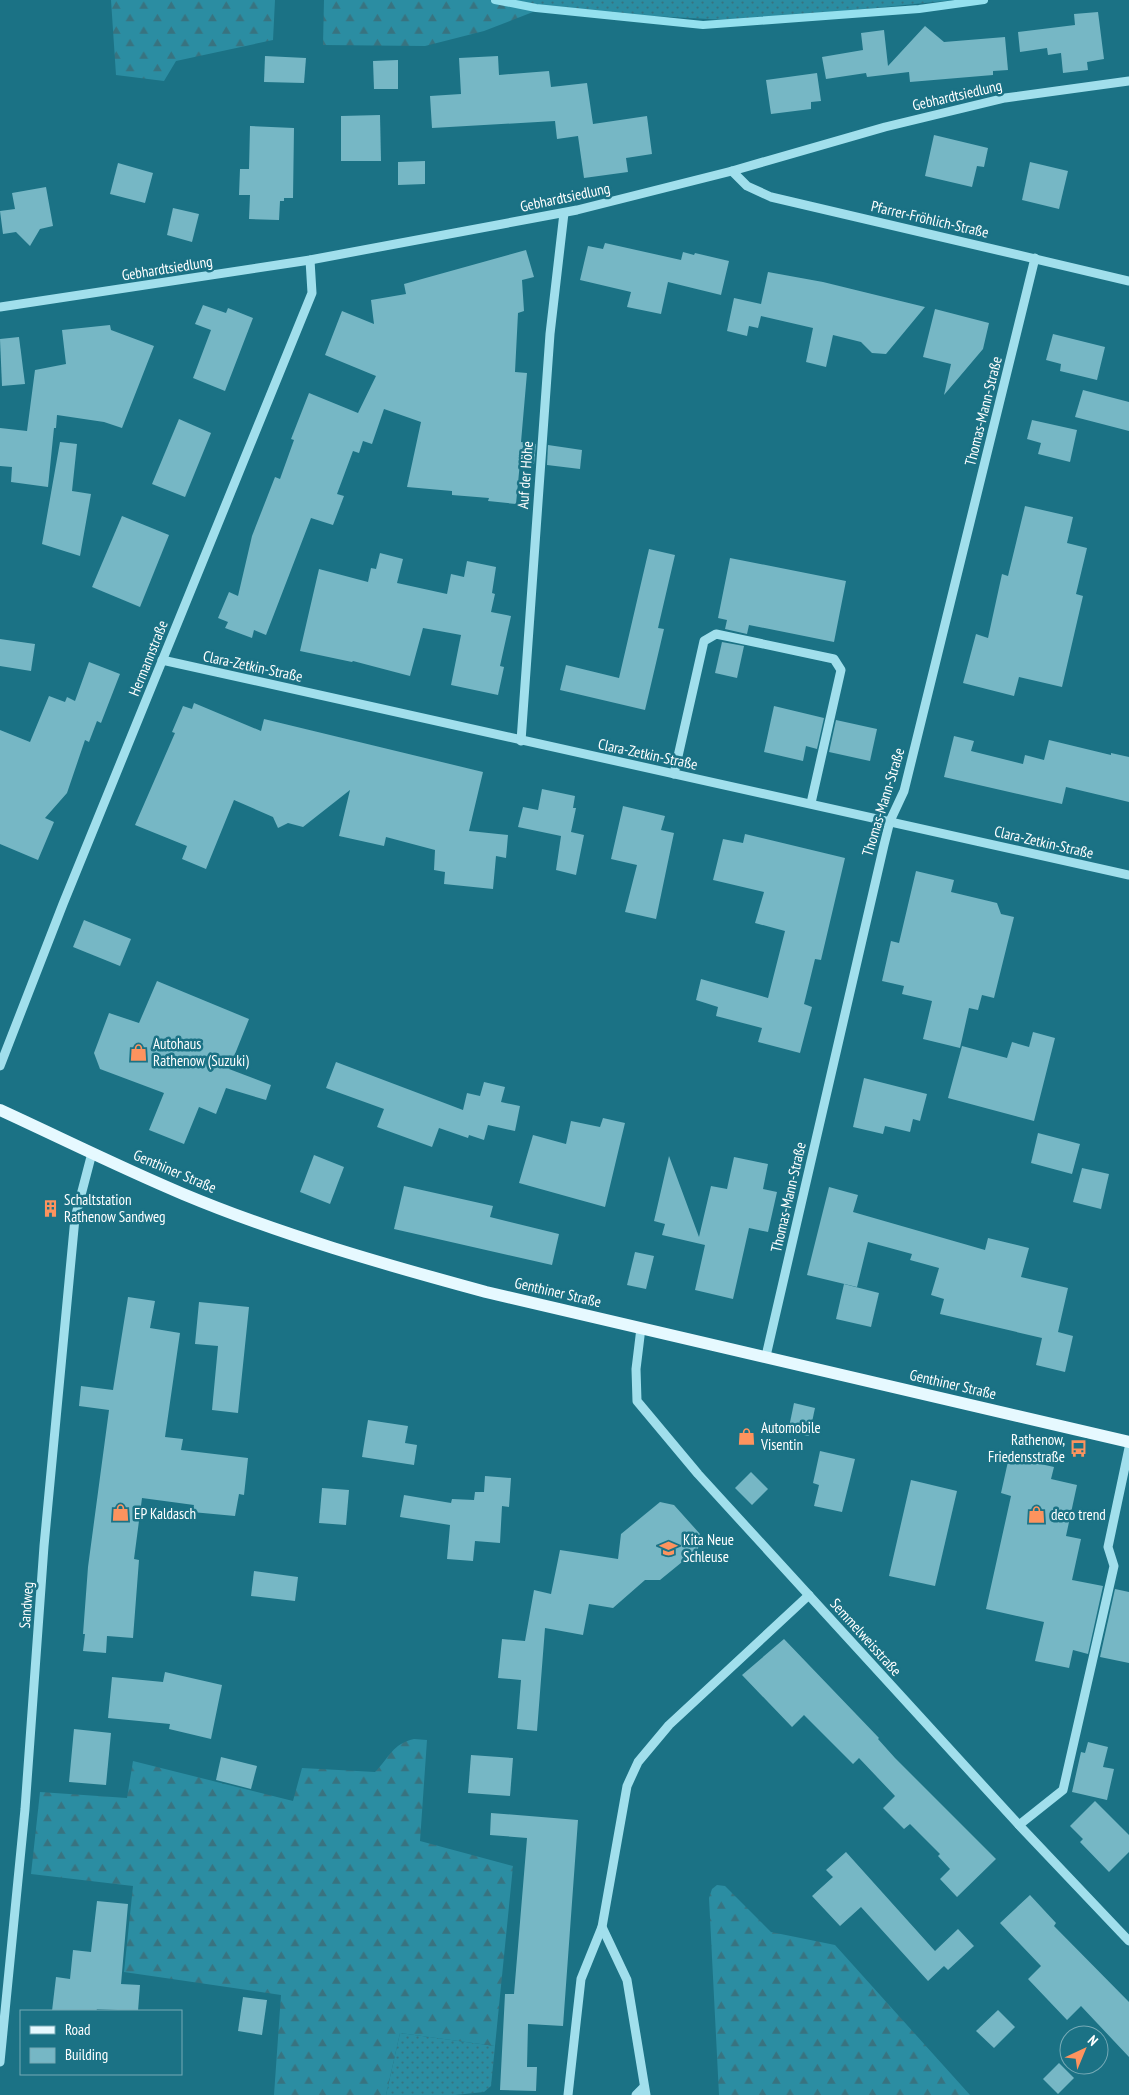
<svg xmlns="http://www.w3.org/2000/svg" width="1129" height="2095" font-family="'PT Sans Narrow',sans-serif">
<defs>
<pattern id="grass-dots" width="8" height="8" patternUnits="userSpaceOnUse" patternTransform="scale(1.25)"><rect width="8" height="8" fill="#2b8da2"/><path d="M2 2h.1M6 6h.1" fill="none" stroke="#387380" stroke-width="1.8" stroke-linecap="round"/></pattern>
<pattern id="forest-firs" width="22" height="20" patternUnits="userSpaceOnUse" patternTransform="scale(1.25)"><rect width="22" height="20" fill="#2b8da2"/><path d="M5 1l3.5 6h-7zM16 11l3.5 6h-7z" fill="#387380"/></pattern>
</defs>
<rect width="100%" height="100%" fill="#1b7285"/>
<g fill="url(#grass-dots)">
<polygon points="502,0 954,0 746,21 538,10"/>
<polygon points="400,2033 495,2046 491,2086 484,2092 455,2095 386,2095"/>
</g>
<g fill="url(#forest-firs)">
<polygon points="111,0 275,0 273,40 176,61 164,81 116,75"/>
<polygon points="324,0 502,0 538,10 484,31 425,46 323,45"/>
<path d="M414,1739l13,1 -7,101 93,25 -18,180 -95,-13 -14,62h-112l7,-100 -157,-23 9,-86 -102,-12 9,-82 87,6 6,-37 160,40 9,-33 73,4c14,-14 17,-28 39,-33z"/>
<polygon points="717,1885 725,1886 771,1932 835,1945 970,2095 719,2095 709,1898 712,1889"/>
</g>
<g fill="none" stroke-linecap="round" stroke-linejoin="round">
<polyline stroke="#94e0ee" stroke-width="8" points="495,0 536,8 703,25 919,9 984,0"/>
</g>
<g fill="#76b7c5">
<polygon points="1098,12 1104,59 1087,62 1088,70 1063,73 1061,53 1048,55 1047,48 1020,52 1018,32 1075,25 1074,14"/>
<polygon points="925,26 944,42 1005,37 1008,70 993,71 993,75 910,82 909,72 867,77 866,73 826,79 822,57 863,50 861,33 884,30 888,66"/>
<polygon points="265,56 306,58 304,83 264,82"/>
<polygon points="498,56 499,75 549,71 551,87 587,83 593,124 647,116 652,154 626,158 628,172 584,178 578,136 557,139 555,121 432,128 430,96 461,94 459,58"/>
<polygon points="398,60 398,89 374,89 373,61"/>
<polygon points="817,73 821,101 811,102 811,109 771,114 766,80"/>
<polygon points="380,115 381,161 341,161 341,116"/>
<polygon points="250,126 294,128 293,198 284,198 284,201 280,201 279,220 249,219 250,195 239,195 240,169 249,169"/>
<polygon points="934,135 988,148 984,167 977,166 972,187 925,176"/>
<polygon points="425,161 425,184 398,185 398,162"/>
<polygon points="1030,162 1068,171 1059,209 1022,200"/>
<polygon points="118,163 153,173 145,203 110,194"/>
<polygon points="46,187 53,226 40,229 30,246 16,232 3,234 0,211 15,209 12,193"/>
<polygon points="173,208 199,214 192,242 167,235"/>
<polygon points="605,243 681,260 683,252 694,255 695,253 729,261 721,295 668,282 661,314 627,307 631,292 580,280 588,246 603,249"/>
<polygon points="526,250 534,277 522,280 524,311 518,313 515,372 527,373 521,442 536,444 534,464 520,462 516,504 488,501 489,498 452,495 452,491 407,487 421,422 384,409 372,444 363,441 359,453 353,451 337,494 344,496 333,525 311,518 266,635 254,630 252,638 225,628 228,622 218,618 229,592 238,596 252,536 275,477 280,479 294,440 291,439 309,393 358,413 376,376 325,355 342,311 374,324 371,300 406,294 404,284"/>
<polygon points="768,272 823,282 925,307 886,354 872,353 861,342 833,335 826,367 806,362 813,328 761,316 758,328 749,326 747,336 727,331 734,298 761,304"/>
<polygon points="203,305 226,313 228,308 253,318 225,391 193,378 211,330 195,324"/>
<polygon points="935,309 989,323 983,349 944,395 951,364 923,357"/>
<polygon points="110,325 111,330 154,346 122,428 104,422 57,415 56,428 54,428 48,487 11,482 12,467 0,466 0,428 27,431 35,370 66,364 62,330"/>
<polygon points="1053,334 1105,347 1097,380 1060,371 1061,364 1046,360"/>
<polygon points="19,337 25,384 2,386 0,339"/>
<polygon points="1083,390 1129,402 1129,431 1075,417"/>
<polygon points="179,419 211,433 185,497 152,484"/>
<polygon points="1032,420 1077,430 1070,462 1038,454 1041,443 1027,439"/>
<polygon points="60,442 77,444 72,491 91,494 80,556 42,544"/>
<polygon points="548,445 582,450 580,469 547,465"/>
<polygon points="1025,506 1073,517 1067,543 1087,548 1076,594 1083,596 1062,687 1019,677 1014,696 963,683 976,634 988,638 1002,574 1008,576"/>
<polygon points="122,516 169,535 140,607 92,587"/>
<polygon points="649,549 675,555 658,628 664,629 645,710 560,690 566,665 619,678"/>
<polygon points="380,553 403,559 397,583 447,594 451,574 464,577 467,561 496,567 492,593 495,594 491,612 511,616 500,666 504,667 498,695 451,685 461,635 423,628 410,676 353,661 352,662 300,651 319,569 368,582 371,568 376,569"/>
<polygon points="730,558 846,581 834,642 749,625 747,634 725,629 727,620 718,618"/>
<polygon points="0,639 35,644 31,671 0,666"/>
<polygon points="722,642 744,646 737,678 715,673"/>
<polygon points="89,662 120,674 101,723 97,721 89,742 85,740 67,793 45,818 54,822 38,860 0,844 0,730 30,742 49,696 65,702 67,697 75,701"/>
<polygon points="194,703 261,731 264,719 483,772 469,831 508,835 506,858 496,856 493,889 444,884 445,872 434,870 435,850 386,837 384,846 339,836 350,790 303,827 288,823 278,828 273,817 234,800 206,869 182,859 187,846 135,825 175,733 172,732 183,706 192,709"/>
<polygon points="774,706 824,718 817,749 806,746 803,761 764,752"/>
<polygon points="836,720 877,729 870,761 829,752"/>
<polygon points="954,736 974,741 971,751 1023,764 1025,755 1044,760 1049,740 1111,755 1111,753 1129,757 1129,802 1066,787 1062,804 944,777"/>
<polygon points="542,789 575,796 573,808 576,808 571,832 584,835 576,875 556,870 561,836 518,827 523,807 538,810"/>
<polygon points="623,806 665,816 661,830 674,833 656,919 625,912 637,865 611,859"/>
<polygon points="745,834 845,858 821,960 815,959 804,1004 812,1007 800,1053 758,1042 762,1028 716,1016 718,1007 696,1000 701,979 768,998 785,931 755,923 764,892 713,880 723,839 743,843"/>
<polygon points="916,871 954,880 951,892 997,903 1001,914 1014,917 994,998 982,995 978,1010 969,1008 960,1048 923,1039 932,1001 902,994 904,986 882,981 891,941 899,943"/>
<polygon points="84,920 131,939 120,966 73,947"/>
<polygon points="157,981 249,1019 229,1069 271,1085 266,1100 226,1088 216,1114 199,1107 184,1144 149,1130 164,1093 100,1069 94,1053 109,1013 139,1023"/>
<polygon points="1033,1032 1055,1038 1034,1121 948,1098 962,1046 1007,1058 1012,1042 1029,1047"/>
<polygon points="336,1062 463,1110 467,1093 480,1096 484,1082 505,1087 501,1102 520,1106 515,1131 488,1125 484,1140 469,1135 468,1138 439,1128 432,1147 377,1127 384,1109 326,1088"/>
<polygon points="864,1078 927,1094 920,1121 913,1119 910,1132 885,1126 883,1134 853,1127"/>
<polygon points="603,1118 625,1123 605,1207 519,1183 533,1135 566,1144 571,1121 600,1127"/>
<polygon points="1038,1133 1080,1144 1072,1174 1031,1163"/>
<polygon points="314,1155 344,1167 330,1204 300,1192"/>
<polygon points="669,1156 699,1237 711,1186 727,1189 734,1157 768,1164 763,1189 777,1192 768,1232 749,1228 733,1299 695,1290 705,1245 662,1235 665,1224 654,1221"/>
<polygon points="1082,1168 1109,1174 1101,1209 1073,1202"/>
<polygon points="404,1186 493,1206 490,1217 559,1234 552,1265 394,1229"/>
<polygon points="829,1187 858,1195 853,1212 985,1250 988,1238 1029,1248 1021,1277 1068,1288 1058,1332 1073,1336 1065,1372 1036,1365 1042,1338 940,1314 944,1299 931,1295 939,1268 910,1260 912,1254 868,1242 857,1287 807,1275"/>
<polygon points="635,1252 654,1256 646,1289 627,1285"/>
<polygon points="844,1284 879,1293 871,1327 836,1319"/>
<polygon points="128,1297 155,1301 150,1328 180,1333 165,1437 183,1439 181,1450 248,1458 244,1495 239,1494 235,1516 192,1512 194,1505 142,1498 134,1559 139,1560 133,1638 107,1636 106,1653 83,1651 85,1634 83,1634 88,1567 109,1410 79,1406 81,1386 113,1390"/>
<polygon points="199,1302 249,1307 238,1413 212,1410 218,1346 195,1344"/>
<polygon points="794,1403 815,1408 809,1436 788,1432"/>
<polygon points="368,1420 408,1426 405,1443 417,1445 414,1465 362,1457"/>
<polygon points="820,1451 855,1459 842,1512 814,1506 819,1485 813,1483"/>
<polygon points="1009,1457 1054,1467 1051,1479 1077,1485 1066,1536 1081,1539 1072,1580 1103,1586 1088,1654 1073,1650 1069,1668 1035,1661 1044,1622 986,1609 1011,1496 1001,1493"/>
<polygon points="751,1472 768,1489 752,1505 735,1488"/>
<polygon points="485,1476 511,1478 509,1507 502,1506 500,1543 475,1541 473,1561 447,1559 450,1525 400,1517 404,1495 451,1503 452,1499 474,1500 475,1492 484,1492"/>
<polygon points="911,1480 957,1491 935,1586 889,1576"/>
<polygon points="322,1488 349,1490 346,1525 319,1523"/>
<polygon points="660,1502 674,1505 700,1534 698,1549 660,1580 645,1580 613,1608 589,1604 583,1635 545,1628 537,1731 517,1729 521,1680 498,1678 502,1639 525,1641 534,1590 551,1594 560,1550 618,1559 621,1534"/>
<polygon points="254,1571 298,1577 295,1601 251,1596"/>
<polygon points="1115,1589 1129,1592 1129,1663 1100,1657"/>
<polygon points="784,1639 879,1738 878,1739 895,1758 996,1859 957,1897 940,1879 950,1869 938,1856 940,1854 910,1824 904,1829 883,1808 895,1796 859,1758 853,1764 804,1715 792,1727 742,1675"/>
<polygon points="165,1672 222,1685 211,1739 169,1729 170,1724 108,1718 112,1677 163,1682"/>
<polygon points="74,1729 111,1733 106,1785 69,1782"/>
<polygon points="1088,1742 1108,1747 1103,1767 1114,1769 1107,1800 1072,1792 1081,1752 1085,1753"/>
<polygon points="471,1755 513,1758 510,1796 468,1793"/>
<polygon points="221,1757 257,1766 251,1789 216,1780"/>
<polygon points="1095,1801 1129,1835 1129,1852 1109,1872 1080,1842 1083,1839 1070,1826"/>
<polygon points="491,1813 578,1820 563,2026 528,2024 527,2067 537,2067 536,2091 500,2090 505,1994 514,1994 527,1838 490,1835"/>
<polygon points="846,1852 935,1951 958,1929 974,1946 948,1970 944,1966 928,1981 861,1907 840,1926 812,1896 833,1877 826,1870"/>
<polygon points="1030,1895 1056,1923 1054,1926 1129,2002 1129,2057 1081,2006 1067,2020 1028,1979 1041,1966 1000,1923"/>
<polygon points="97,1901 128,1904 121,1984 140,1985 138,2011 97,2009 96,2011 52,2011 56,1977 70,1979 73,1950 91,1952"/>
<polygon points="243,1997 267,2000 262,2035 238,2031"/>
<polygon points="998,2010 1015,2027 994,2048 976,2031"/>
<polygon points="1059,2063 1074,2078 1058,2094 1043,2079"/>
</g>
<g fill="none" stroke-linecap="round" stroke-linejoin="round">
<g stroke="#a1dfec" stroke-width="9">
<polyline points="732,171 747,186 771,197 1129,281"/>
<polyline points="0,307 310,260 577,210 732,171 885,127 1005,98 1129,81"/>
<polyline points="162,660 1129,875"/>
<polyline points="521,741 550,334 564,213"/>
<polyline points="674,774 704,641 716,634 834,659 841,670 811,803"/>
<polyline points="0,1066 63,904 312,293 310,260"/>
<polyline points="641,1328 636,1369 637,1401 698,1474 1019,1825 1129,1941"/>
<polyline points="766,1356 884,845 890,821 904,791 1035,258"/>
<polyline points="1019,1825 1063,1790 1114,1566 1108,1547 1129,1448"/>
<polyline points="602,1927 627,1980 646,2095"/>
<polyline points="0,2062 25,1809 44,1546 75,1218 92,1153"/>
<polyline points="568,2095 581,1979 602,1927 627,1786 638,1762 669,1725 809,1595"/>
<polyline points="636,2095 644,2087"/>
</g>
<path stroke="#e6f9ff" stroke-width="12" d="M0,1110c61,28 121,58 183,84 98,41 200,70 303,98l643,150"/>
</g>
<defs>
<symbol id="shop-bare" viewBox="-9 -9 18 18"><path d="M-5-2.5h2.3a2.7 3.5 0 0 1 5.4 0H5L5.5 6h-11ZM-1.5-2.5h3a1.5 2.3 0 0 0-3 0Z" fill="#fd935e" stroke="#1b7285" stroke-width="2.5" paint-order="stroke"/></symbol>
<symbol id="building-bare" viewBox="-9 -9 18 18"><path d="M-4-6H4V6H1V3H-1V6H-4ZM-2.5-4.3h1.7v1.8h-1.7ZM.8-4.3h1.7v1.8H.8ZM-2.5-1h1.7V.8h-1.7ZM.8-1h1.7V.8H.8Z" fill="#fd935e" stroke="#1b7285" stroke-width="2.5" paint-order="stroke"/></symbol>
<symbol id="bus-bare" viewBox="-9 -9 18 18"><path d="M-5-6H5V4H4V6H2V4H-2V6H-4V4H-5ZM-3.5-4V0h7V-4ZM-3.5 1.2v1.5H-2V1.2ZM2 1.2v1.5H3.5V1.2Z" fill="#fd935e" stroke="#1b7285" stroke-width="2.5" paint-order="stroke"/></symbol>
<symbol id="school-bare" viewBox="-9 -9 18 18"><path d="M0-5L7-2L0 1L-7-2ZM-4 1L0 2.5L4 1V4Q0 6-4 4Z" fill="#fd935e" stroke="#1b7285" stroke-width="2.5" paint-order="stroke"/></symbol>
</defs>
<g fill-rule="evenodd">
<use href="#shop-bare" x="126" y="1040" width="25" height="25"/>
<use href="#building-bare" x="38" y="1196" width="25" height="25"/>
<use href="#shop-bare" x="734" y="1424" width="25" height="25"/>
<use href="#bus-bare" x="1066" y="1436" width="25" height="25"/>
<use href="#shop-bare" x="108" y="1500" width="25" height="25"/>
<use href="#shop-bare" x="1024" y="1502" width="25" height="25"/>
<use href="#school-bare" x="656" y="1536" width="25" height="25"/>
</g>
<g text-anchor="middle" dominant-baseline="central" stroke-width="5" stroke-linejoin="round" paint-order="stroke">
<g font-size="15" fill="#fff" stroke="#1b7285">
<text transform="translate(957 95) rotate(-13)">Gebhardtsiedlung</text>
<text transform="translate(565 197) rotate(-12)">Gebhardtsiedlung</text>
<text transform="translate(930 219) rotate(13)">Pfarrer-Fröhlich-Straße</text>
<text transform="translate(167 268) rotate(-9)">Gebhardtsiedlung</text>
<text transform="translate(983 411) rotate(-76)">Thomas-Mann-Straße</text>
<text transform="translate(525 475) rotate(-86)">Auf der Höhe</text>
<text transform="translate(148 658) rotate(-68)">Hermannstraße</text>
<text transform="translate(253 666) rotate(12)">Clara-Zetkin-Straße</text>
<text transform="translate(648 754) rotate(12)">Clara-Zetkin-Straße</text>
<text transform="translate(883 802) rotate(-73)">Thomas-Mann-Straße</text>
<text transform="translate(1044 842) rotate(13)">Clara-Zetkin-Straße</text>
<text transform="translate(175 1171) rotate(23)">Genthiner Straße</text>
<text transform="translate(788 1197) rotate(-77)">Thomas-Mann-Straße</text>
<text transform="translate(558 1292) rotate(13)">Genthiner Straße</text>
<text transform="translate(953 1384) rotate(13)">Genthiner Straße</text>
<text transform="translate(26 1605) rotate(-86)">Sandweg</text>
<text transform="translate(866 1637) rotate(48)">Semmelweisstraße</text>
</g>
<g font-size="15" fill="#fff" stroke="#1b7285" text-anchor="start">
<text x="153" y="1043">Autohaus<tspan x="153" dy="17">Rathenow (Suzuki)</tspan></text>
<text x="64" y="1199">Schaltstation<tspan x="64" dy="17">Rathenow Sandweg</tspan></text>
<text x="761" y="1427">Automobile<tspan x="761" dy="17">Visentin</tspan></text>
<text x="1065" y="1439" text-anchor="end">Rathenow,<tspan x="1065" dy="17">Friedensstraße</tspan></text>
<text x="134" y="1513">EP Kaldasch</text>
<text x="1051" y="1514">deco trend</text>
<text x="683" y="1539">Kita Neue<tspan x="683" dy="17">Schleuse</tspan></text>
</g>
</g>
<rect x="20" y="2010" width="162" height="65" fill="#1b7285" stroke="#76aab6"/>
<rect x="30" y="2026" width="25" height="8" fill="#e6f9ff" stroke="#76aab6"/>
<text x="65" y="2035" font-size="15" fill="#ffffff">Road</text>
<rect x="30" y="2048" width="25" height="15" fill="#76b7c5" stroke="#76aab6"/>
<text x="65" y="2060" font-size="15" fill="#ffffff">Building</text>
<g transform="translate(1084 2050) rotate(44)"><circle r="24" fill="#1b7285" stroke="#76aab6"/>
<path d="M0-4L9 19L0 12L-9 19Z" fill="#fd935e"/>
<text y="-8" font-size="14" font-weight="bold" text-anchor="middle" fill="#ffffff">N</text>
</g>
</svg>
